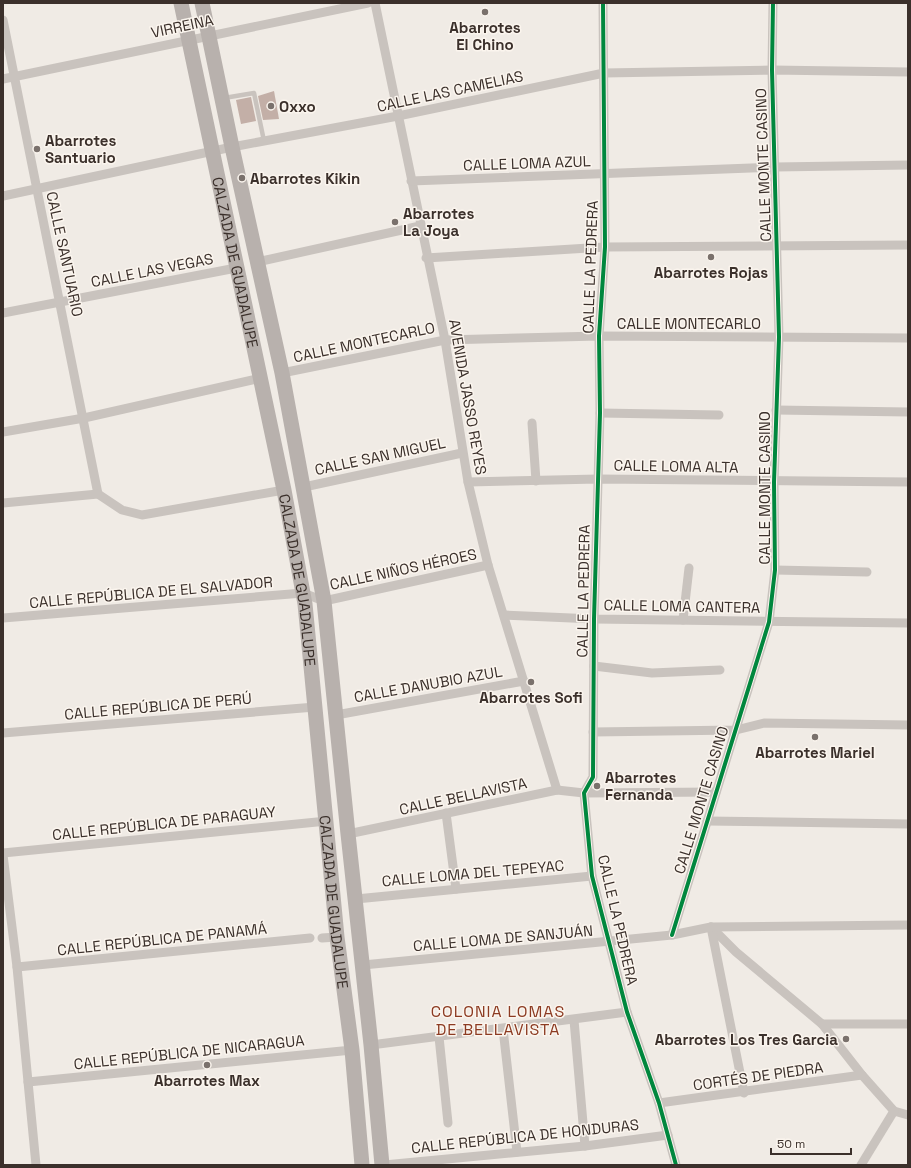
<svg xmlns="http://www.w3.org/2000/svg" width="911" height="1168" font-family="'Space Grotesk',sans-serif">
<rect width="100%" height="100%" fill="#f0ebe5"/>
<g fill="#c3afa7">
<polygon points="274,91 279,119 263,120 258,96"/>
<polygon points="251,97 256,121 241,124 236,100"/>
</g>
<g fill="none" stroke-linecap="round" stroke-linejoin="round">
<polyline stroke="#c9c3be" stroke-width="4.5" points="224,98 254,93 264,141"/>
<g stroke="#c9c3be" stroke-width="9">
<polyline points="375,3 445,340 468,482 488,565 557,790"/>
<polyline points="603,3 605,247 599,336 600,413 594,619 593,777 584,793 592,876 627,1012 659,1103 676,1165"/>
<polyline points="3,20 98,494"/>
<polyline points="3,79 368,3"/>
<polyline points="411,181 775,167 908,165"/>
<polyline points="3,196 232,147 398,116 604,73 772,70 908,72"/>
<polyline points="426,258 605,247 908,245"/>
<polyline points="257,262 420,226"/>
<polyline points="3,313 236,268"/>
<polyline points="282,373 445,340 599,336 908,338"/>
<polyline points="776,410 908,412"/>
<polyline points="600,413 719,415"/>
<polyline points="532,423 536,481"/>
<polyline points="3,432 84,418 261,378"/>
<polyline points="468,482 598,479 908,482"/>
<polyline points="304,487 462,453"/>
<polyline points="3,503 98,494 122,510 142,515 284,490"/>
<polyline points="775,570 867,572"/>
<polyline points="504,615 594,619 908,623"/>
<polyline points="3,618 303,593 324,601 488,565"/>
<polyline points="683,620 689,568"/>
<polyline points="594,666 652,673 720,670"/>
<polyline points="336,715 524,681"/>
<polyline points="593,732 736,730 764,723 908,725"/>
<polyline points="3,733 315,707"/>
<polyline points="446,813 456,889"/>
<polyline points="707,821 908,824"/>
<polyline points="348,834 557,790 584,793 716,792"/>
<polyline points="3,853 327,821"/>
<polyline points="3,855 17,967 36,1165"/>
<polyline points="356,899 592,876"/>
<polyline points="711,927 736,952 822,1024 862,1075 894,1111 908,1115"/>
<polyline points="711,927 744,1093"/>
<polyline points="672,935 769,622 775,570 774,482 779,337 772,70 773,3"/>
<polyline points="322,938 337,937"/>
<polyline points="363,965 672,935 711,927 908,925"/>
<polyline points="17,967 310,938"/>
<polyline points="574,1020 585,1146"/>
<polyline points="822,1024 908,1024"/>
<polyline points="503,1029 517,1152"/>
<polyline points="439,1037 448,1123"/>
<polyline points="371,1045 627,1012"/>
<polyline points="28,1082 352,1050"/>
<polyline points="659,1103 862,1075"/>
<polyline points="384,1165 585,1146 668,1135"/>
<polyline points="861,1165 894,1111"/>
</g>
<g stroke="#b8b1ad" stroke-width="15">
<path id="s1" d="M181,3l103,487 21,114 32,333 15,113 10,115"/>
<polyline points="202,3 232,147 282,373 324,601 348,834 371,1045 382,1165"/>
</g>
<defs>
<g id="cycleway">
<polyline points="603,3 605,247 599,336 600,413 594,619 593,777 584,793 592,876 627,1012 659,1103 676,1165"/>
<polyline points="672,935 769,622 775,570 774,482 779,337 772,70 773,3"/>
</g>
</defs>
<use href="#cycleway" stroke="#fbf5ee" stroke-width="6"/>
<use href="#cycleway" stroke="#00873e" stroke-width="4"/>
</g>
<g fill="#7a716c" stroke="#fbf5ee" stroke-width="1.5">
<circle cx="485" cy="12" r="4"/>
<circle cx="271" cy="106" r="4"/>
<circle cx="37" cy="149" r="4"/>
<circle cx="242" cy="178" r="4"/>
<circle cx="395" cy="222" r="4"/>
<circle cx="711" cy="257" r="4"/>
<circle cx="531" cy="682" r="4"/>
<circle cx="815" cy="737" r="4"/>
<circle cx="597" cy="786" r="4"/>
<circle cx="846" cy="1039" r="4"/>
<circle cx="207" cy="1065" r="4"/>
</g>
<g text-anchor="middle" dominant-baseline="central" stroke-width="3" stroke-linejoin="round" paint-order="stroke">
<g font-size="15" fill="#3b302b" stroke="#fbf5ee">
<text transform="translate(182 26) rotate(-12)">VIRREINA</text>
<text transform="translate(450 91) rotate(-12)">CALLE LAS CAMELIAS</text>
<text transform="translate(527 163) rotate(-2)">CALLE LOMA AZUL</text>
<text transform="translate(763 165) rotate(-92)">CALLE MONTE CASINO</text>
<text transform="translate(65 254) rotate(78)">CALLE SANTUARIO</text>
<text stroke="none"><textPath href="#s1" startOffset="265">CALZADA DE GUADALUPE</textPath></text>
<text transform="translate(590 267) rotate(-88)">CALLE LA PEDRERA</text>
<text transform="translate(152 270) rotate(-11)">CALLE LAS VEGAS</text>
<text x="689" y="323">CALLE MONTECARLO</text>
<text transform="translate(364 342) rotate(-12)">CALLE MONTECARLO</text>
<text transform="translate(468 397) rotate(80)">AVENIDA JASSO REYES</text>
<text transform="translate(380 456) rotate(-12)">CALLE SAN MIGUEL</text>
<text transform="translate(676 466) rotate(1)">CALLE LOMA ALTA</text>
<text transform="translate(764 488) rotate(-90)">CALLE MONTE CASINO</text>
<text transform="translate(403 569) rotate(-12)">CALLE NIÑOS HÉROES</text>
<text stroke="none"><textPath href="#s1" startOffset="589">CALZADA DE GUADALUPE</textPath></text>
<text transform="translate(583 591) rotate(-89)">CALLE LA PEDRERA</text>
<text transform="translate(151 592) rotate(-5)">CALLE REPÚBLICA DE EL SALVADOR</text>
<text transform="translate(682 606) rotate(1)">CALLE LOMA CANTERA</text>
<text transform="translate(428 684) rotate(-10)">CALLE DANUBIO AZUL</text>
<text transform="translate(158 706) rotate(-5)">CALLE REPÚBLICA DE PERÚ</text>
<text transform="translate(463 796) rotate(-12)">CALLE BELLAVISTA</text>
<text transform="translate(701 800) rotate(-73)">CALLE MONTE CASINO</text>
<text transform="translate(164 823) rotate(-6)">CALLE REPÚBLICA DE PARAGUAY</text>
<text transform="translate(473 873) rotate(-5)">CALLE LOMA DEL TEPEYAC</text>
<text stroke="none"><textPath href="#s1" startOffset="913">CALZADA DE GUADALUPE</textPath></text>
<text transform="translate(618 920) rotate(77)">CALLE LA PEDRERA</text>
<text transform="translate(503 938) rotate(-5)">CALLE LOMA DE SANJUÁN</text>
<text transform="translate(162 939) rotate(-6)">CALLE REPÚBLICA DE PANAMÁ</text>
<text transform="translate(189 1052) rotate(-6)">CALLE REPÚBLICA DE NICARAGUA</text>
<text transform="translate(758 1076) rotate(-8)">CORTÉS DE PIEDRA</text>
<text transform="translate(525 1136) rotate(-6)">CALLE REPÚBLICA DE HONDURAS</text>
</g>
<g font-size="15" font-weight="bold" fill="#3b302b" stroke="#fbf5ee">
<text x="485" y="27">Abarrotes<tspan x="485" dy="17">El Chino</tspan></text>
<text x="279" y="106" text-anchor="start">Oxxo</text>
<text x="45" y="140" text-anchor="start">Abarrotes<tspan x="45" dy="17">Santuario</tspan></text>
<text x="250" y="178" text-anchor="start">Abarrotes Kikin</text>
<text x="403" y="213" text-anchor="start">Abarrotes<tspan x="403" dy="17">La Joya</tspan></text>
<text x="711" y="272">Abarrotes Rojas</text>
<text x="531" y="697">Abarrotes Sofi</text>
<text x="815" y="752">Abarrotes Mariel</text>
<text x="605" y="777" text-anchor="start">Abarrotes<tspan x="605" dy="17">Fernanda</tspan></text>
<text x="838" y="1039" text-anchor="end">Abarrotes Los Tres Garcia</text>
<text x="207" y="1080">Abarrotes Max</text>
</g>
<g font-size="16" letter-spacing="1" fill="#8c3b22" stroke="#fbf5ee">
<text x="498" y="1011">COLONIA LOMAS<tspan x="498" dy="18">DE BELLAVISTA</tspan></text>
</g>
</g>
<rect width="911" height="1168" fill="none" stroke="#3b302b" stroke-width="8"/>
<path d="M771 1148v6h80v-6" fill="none" stroke="#3b302b" stroke-width="2"/>
<text x="777" y="1148" font-size="12" fill="#3b302b" stroke="#fbf5ee" stroke-width="3" paint-order="stroke">50 m</text>
</svg>
